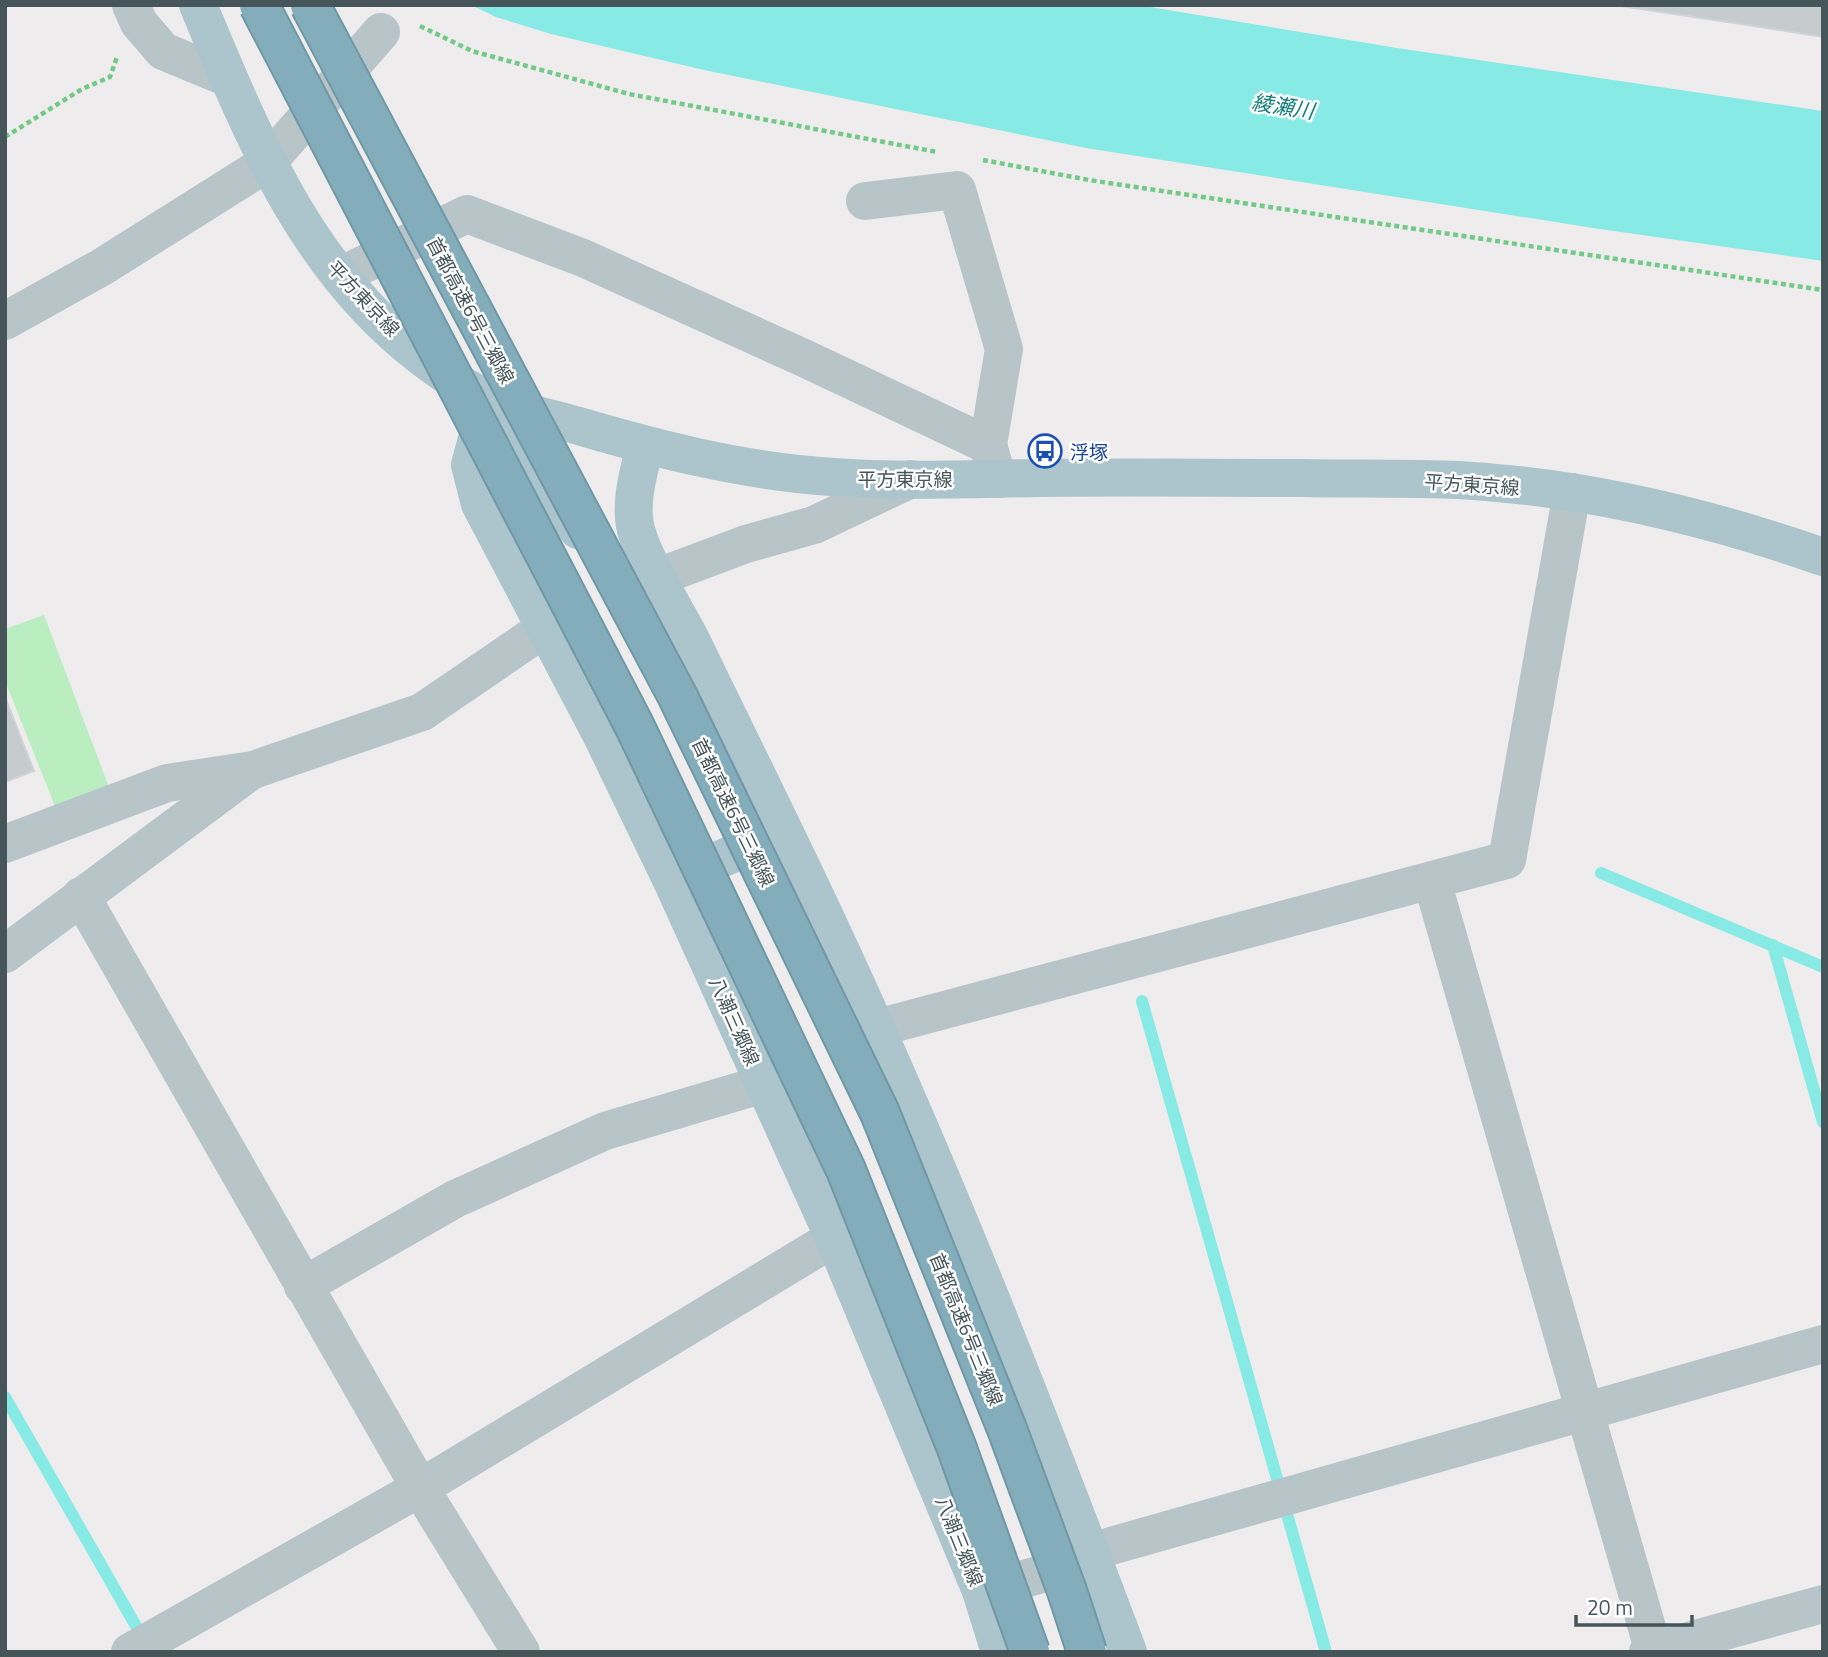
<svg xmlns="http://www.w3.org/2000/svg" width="1828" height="1657" font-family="'Titillium Web','Noto Sans JP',sans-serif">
<rect width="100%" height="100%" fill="#efeced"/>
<polygon fill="#baedc0" points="44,615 110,790 57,811 5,681 5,629"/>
<polygon fill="#87eae5" points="471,5 1138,5 1397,48 1823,111 1823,261 1593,228 1086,148 704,70 551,34 496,17"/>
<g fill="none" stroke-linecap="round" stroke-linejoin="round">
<g stroke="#87eae5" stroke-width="12">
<polyline points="1601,873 1823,967"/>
<polyline points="1773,945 1823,1122"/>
<polyline points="1142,1001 1326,1652"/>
<polyline points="5,1397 144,1640"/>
</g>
</g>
<g fill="#c6cbce" stroke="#d0d4d8" stroke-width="2">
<polygon points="1614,5 1823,5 1823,37 1754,26"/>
<polygon points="5,697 34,771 5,782"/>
</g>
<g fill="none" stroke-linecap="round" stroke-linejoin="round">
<g stroke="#73ca88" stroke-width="4.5" stroke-dasharray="5 3.5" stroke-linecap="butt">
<polyline points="420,26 472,51 629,94 937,152"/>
<polyline points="5,137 82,89 110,77 117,57"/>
<polyline points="983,160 1089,180 1823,290"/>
</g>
<g stroke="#b7c5c9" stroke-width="38">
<polyline points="131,5 139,23 163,51 228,78"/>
<polyline points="865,201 957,190 1004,349 988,445"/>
<polyline points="340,276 467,214 583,258 806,359 988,445 998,479"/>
<polyline points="5,321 102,267 267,163 381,32"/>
<polyline points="658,577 746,544 814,525 911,479"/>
<polyline points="5,844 167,783 253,770 422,712 545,628"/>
<polyline points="1432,881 1654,1652"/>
<polyline points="81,896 420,1488 521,1652"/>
<polyline points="5,954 248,773"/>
<polyline points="877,1028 1507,860 1572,492"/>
<polyline points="303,1286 455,1199 605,1131 764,1084"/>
<polyline points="1090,1552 1823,1344"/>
<polyline points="981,1591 1092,1560"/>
<polyline points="130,1652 420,1488 834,1238"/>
<polyline points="1648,1652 1823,1604"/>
</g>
<g stroke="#acc4cb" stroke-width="38">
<path d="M198,5c56,133 108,266 229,356 17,13 44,31 63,39 32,13 66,19 99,29 69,20 137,37 209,45 80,9 162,5 242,4 87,-1 174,0 261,0 53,1 106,0 158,2 125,7 247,36 364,77"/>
<polyline points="488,399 540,483 578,530"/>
<polyline points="486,406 470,465 480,504 602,736 672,881 834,1238 981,1591 1000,1652"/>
<path d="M645,445c-6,27 -16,58 -9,85 10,35 39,78 56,112 45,93 91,185 135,279 112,239 208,484 301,731"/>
<polyline points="672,881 779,833"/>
</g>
<defs>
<g id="highway-bridge">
<polyline points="259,5 635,727 846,1170 956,1446 1030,1652"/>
<polyline points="310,5 678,697 880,1113 1007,1429 1067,1591 1087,1652"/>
</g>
</defs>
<use href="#highway-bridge" stroke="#6f98a7" stroke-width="42" stroke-linecap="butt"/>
<use href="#highway-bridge" stroke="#84adbb" stroke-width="38"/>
</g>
<defs>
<symbol id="bus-ring" viewBox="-11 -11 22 22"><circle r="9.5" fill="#fff" stroke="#1a4fb4" stroke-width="1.5"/><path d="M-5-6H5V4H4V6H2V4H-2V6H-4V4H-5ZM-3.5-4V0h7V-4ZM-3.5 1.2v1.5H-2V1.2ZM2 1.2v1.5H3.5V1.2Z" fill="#1a4fb4"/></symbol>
</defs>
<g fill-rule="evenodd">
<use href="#bus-ring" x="1026" y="432" width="38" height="38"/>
</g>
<g text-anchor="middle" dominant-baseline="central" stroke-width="5" stroke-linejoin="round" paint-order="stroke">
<g font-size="19" fill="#455559" stroke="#fff">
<text transform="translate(364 298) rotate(47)">平方東京線</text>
<text transform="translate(471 310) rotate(62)">首都高速6号三郷線</text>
<text x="905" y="478">平方東京線</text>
<text transform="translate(1472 484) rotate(4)">平方東京線</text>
<text transform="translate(734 812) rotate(64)">首都高速6号三郷線</text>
<text transform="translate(735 1021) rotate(66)">八潮三郷線</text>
<text transform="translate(967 1329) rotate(68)">首都高速6号三郷線</text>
<text transform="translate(960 1541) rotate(68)">八潮三郷線</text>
</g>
<g font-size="19" fill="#164399" stroke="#fff" text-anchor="start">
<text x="1070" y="451">浮塚</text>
</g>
<g font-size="21" font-style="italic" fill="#0f7e79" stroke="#fff">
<text transform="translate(1283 106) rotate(9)">綾瀬川</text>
</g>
</g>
<rect width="1828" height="1657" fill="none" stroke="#455559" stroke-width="14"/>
<path d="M1576 1615v10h116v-10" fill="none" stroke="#455559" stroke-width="3.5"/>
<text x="1587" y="1615" font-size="21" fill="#455559" stroke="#ffffff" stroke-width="5" paint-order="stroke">20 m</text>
</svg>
